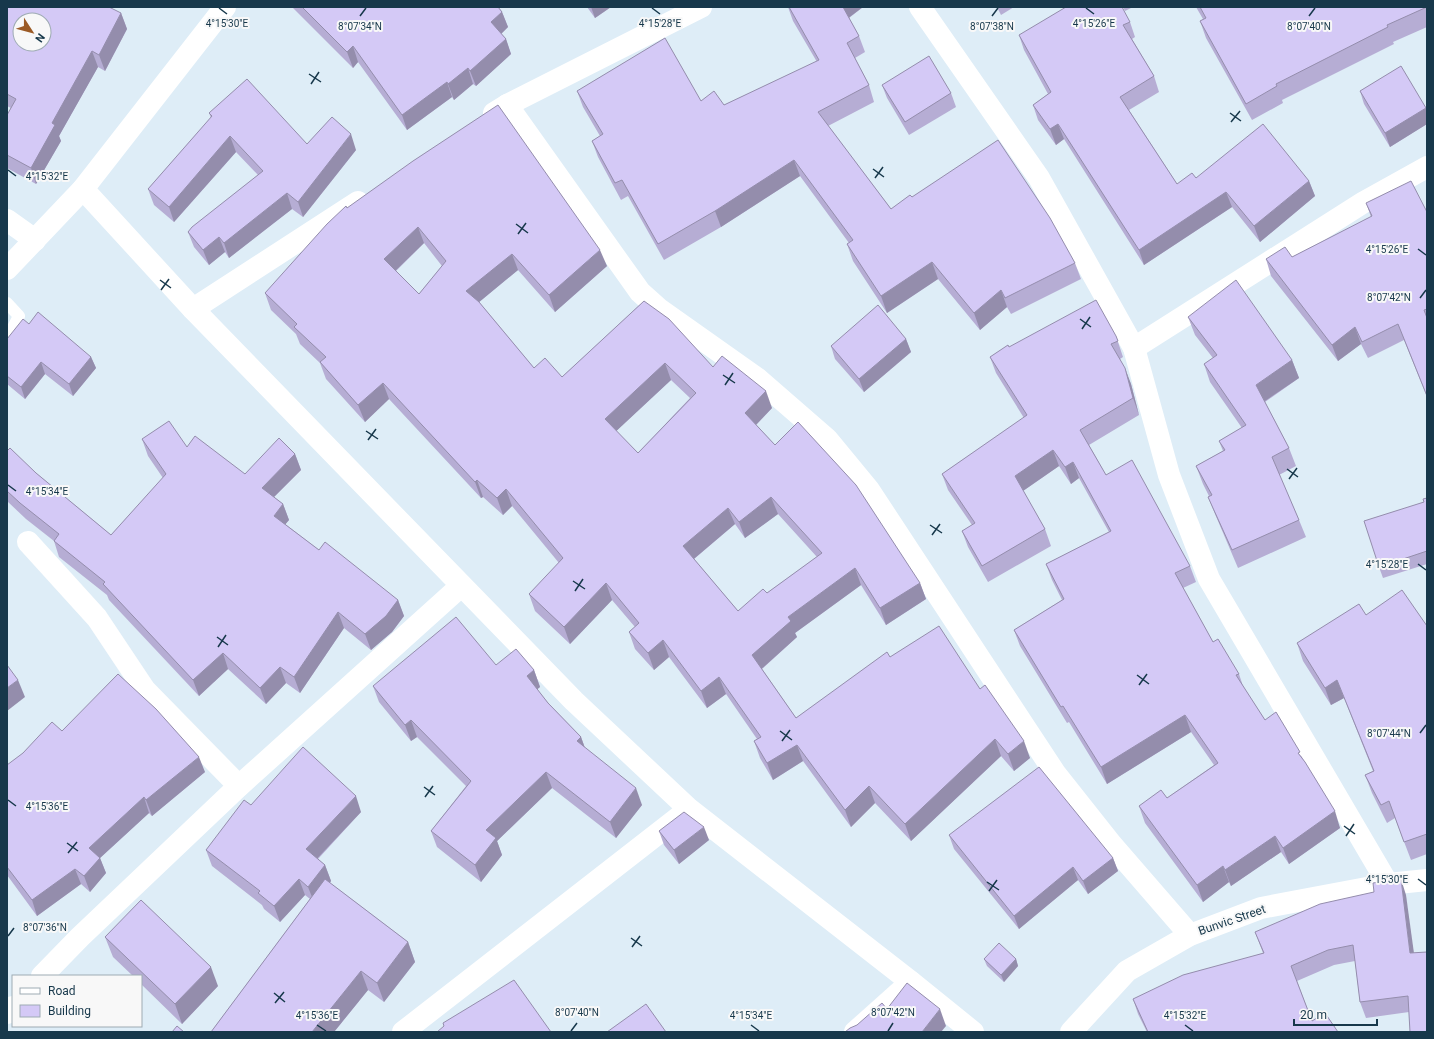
<svg xmlns="http://www.w3.org/2000/svg" width="1434" height="1039" font-family="Roboto,sans-serif">
<rect width="100%" height="100%" fill="#deedf7"/>
<g fill="none" stroke-linecap="round" stroke-linejoin="round">
<polyline stroke="#fff" stroke-width="12" points="7,303 19,316 7,339"/>
<g stroke="#fff" stroke-width="22">
<polyline points="920,7 1039,178 1134,348 1169,475 1209,579 1388,884"/>
<polyline points="507,105 640,292 659,309 758,379 827,439 869,490 1055,773 1112,845 1190,935"/>
<polyline points="494,113 507,105 701,7"/>
<polyline points="83,189 193,309 574,701 689,809 911,982 973,1032"/>
<polyline points="7,220 35,240"/>
<polyline points="193,309 358,202"/>
<polyline points="1134,348 1364,202 1427,167"/>
<polyline points="28,542 97,618 145,690 239,786"/>
<polyline points="42,976 80,937 239,786 461,586"/>
<polyline points="7,1013 13,1007"/>
<polyline points="403,1032 683,814"/>
<polyline points="855,1032 911,982"/>
<polyline points="1071,1032 1127,971 1190,935 1261,908 1388,884 1427,880"/>
</g>
<polyline stroke="#fff" stroke-width="22" points="7,269 83,189 225,7"/>
</g>
<g fill="#b6add4" fill-rule="evenodd">
<polygon points="7,7 121,13 127,29 105,71 98,67 59,136 61,141 36,184 7,168 7,115 11,108 7,106"/>
<polygon points="292,7 498,7 502,12 508,27 501,34 506,39 511,54 476,86 473,84 454,100 452,97 407,130 358,62 353,68"/>
<polygon points="587,7 611,7 595,18"/>
<polygon points="788,7 863,7 849,18 859,36 865,52 855,58 869,85 874,102 828,126 891,209 912,197 1075,263 1081,279 1011,314 1007,307 980,330 938,279 887,313 853,261 847,244 849,243 800,176 721,227 664,260 628,196 621,200 598,157 592,141 600,136 583,107 577,91 701,101 724,105 817,62 793,21"/>
<polygon points="997,7 1014,7 1001,15"/>
<polygon points="1123,7 1133,7 1125,11"/>
<polygon points="1196,7 1427,7 1427,27 1393,42 1394,44 1282,100 1283,103 1252,120 1206,38 1200,21 1203,19"/>
<polygon points="1130,22 1135,37 1132,39 1154,76 1159,92 1129,110 1177,184 1196,178 1309,181 1315,196 1260,242 1232,207 1144,265 1064,139 1056,145 1038,120 1033,105 1048,94 1024,50 1019,35"/>
<polygon points="882,85 951,93 956,107 909,135 887,98"/>
<polygon points="1360,91 1427,109 1427,124 1390,147 1364,104"/>
<polygon points="209,113 307,144 356,150 303,217 292,209 229,258 225,252 209,265 194,247 188,232 258,175 236,152 174,222 154,205 148,189 211,118"/>
<polygon points="1366,203 1427,212 1427,397 1404,340 1368,358 1361,344 1338,361 1271,276 1266,259 1292,257 1371,217"/>
<path d="M347,208l260,58 -52,46 -37,-42 -39,32 55,66 28,9 82,-76 69,66 59,41 -16,17 19,20 145,138 6,16 -40,26 -25,-40 -66,48 2,4 -35,32 34,49 94,-61 90,32 50,69 -16,13 -13,-15 -90,85 -36,-38 -24,24 -48,-66 -30,19 -13,-22 -6,-17 3,-2 -31,-45 -19,14 -38,-51 -15,13 -19,-21 -6,-17 6,-5 -23,-27 -42,44 -35,-33 -6,-17 30,-31 -47,-57 -9,9 -20,-18 -2,1 -92,-99 -24,23 -39,-43 -6,-16 -20,-19 -4,-10 -25,-24 -6,-17zM424,243l18,23 -23,28 -23,-23zM671,380l19,18 -52,55 -22,-22zM778,514l39,43 -50,36 -29,18 -44,-52 41,-35 10,14z"/>
<polygon points="1188,317 1292,360 1299,378 1265,402 1289,448 1296,466 1279,475 1299,520 1306,537 1238,568 1215,514 1208,497 1209,496 1203,484 1196,466 1223,451 1219,441 1242,428 1210,382 1204,364 1213,358 1195,335"/>
<polygon points="29,324 91,357 96,368 73,396 45,374 25,399 7,384 7,339"/>
<polygon points="1116,336 1123,357 1120,359 1131,384 1139,415 1089,445 1106,475 1190,566 1196,582 1183,588 1213,642 1239,674 1244,689 1265,720 1302,757 1340,828 1289,864 1281,852 1231,886 1229,882 1203,902 1145,823 1139,806 1167,798 1214,765 1191,732 1107,784 1069,722 1067,723 1020,646 1014,630 1062,600 1052,580 1046,564 1109,532 1079,478 1071,484 1059,466 1023,491 1045,529 1051,546 988,582 968,547 962,531 972,525 948,490 942,474 1024,418 996,373 990,357 1009,347"/>
<polygon points="906,339 911,352 864,392 835,359 831,346"/>
<polygon points="142,439 187,447 245,474 295,454 301,470 274,497 283,504 289,520 285,524 319,550 398,600 404,616 392,632 371,650 344,628 300,693 286,683 266,704 228,669 199,696 109,600 107,595 59,557 54,541 26,519 7,501 7,451 36,473 111,535 163,478 148,456"/>
<polygon points="1427,498 1427,564 1383,578 1379,567 1424,502"/>
<polygon points="1366,615 1427,626 1427,854 1411,860 1395,818 1387,823 1372,793 1365,775 1373,771 1344,698 1331,705 1303,661 1297,643"/>
<polygon points="496,665 534,670 540,687 537,689 548,703 581,737 585,748 642,805 616,838 552,788 497,841 502,855 481,882 437,847 431,831 466,786 417,737 411,741 379,702 373,686"/>
<polygon points="62,731 205,772 152,816 149,813 100,858 106,873 90,892 81,884 37,916 7,875 7,765"/>
<polygon points="251,805 361,812 318,859 325,865 331,881 330,883 408,942 415,962 384,1002 368,990 334,1032 211,1032 310,899 305,895 280,922 264,909 262,905 212,866 206,850"/>
<polygon points="659,831 709,840 679,864 664,845"/>
<polygon points="949,835 1113,858 1118,871 1088,894 1078,880 1019,929 954,849"/>
<polygon points="1406,895 1409,1012 1366,1018 1360,1002 1355,961 1334,965 1297,981 1312,1021 1325,1013 1338,1032 1147,1032 1138,1014 1133,999 1263,953 1255,932"/>
<polygon points="105,937 218,986 182,1024 141,984 141,976 133,976 113,957"/>
<polygon points="984,959 1016,959 1018,966 1004,982 987,966"/>
</g>
<g fill="#948dac">
<polygon points="591,7 611,7 595,18"/>
<polygon points="842,7 863,7 847,19"/>
<polygon points="502,12 508,27 497,38 491,22"/>
<polygon points="121,13 127,29 105,71 99,55"/>
<polygon points="506,39 511,54 476,86 470,71"/>
<polygon points="353,46 358,62 353,68 347,52"/>
<polygon points="92,51 98,67 59,136 61,141 36,184 31,168 52,123"/>
<polygon points="468,68 473,84 454,100 448,84"/>
<polygon points="447,82 452,97 407,130 402,115"/>
<polygon points="1426,108 1427,109 1427,124 1390,147 1385,133"/>
<polygon points="1058,124 1064,139 1056,145 1050,129"/>
<polygon points="351,134 356,150 303,217 298,202"/>
<polygon points="230,136 236,152 174,222 169,207"/>
<polygon points="794,160 800,176 721,227 715,211"/>
<polygon points="1309,181 1315,196 1260,242 1254,226"/>
<polygon points="1226,192 1232,207 1144,265 1139,250"/>
<polygon points="287,193 292,209 229,258 224,243"/>
<polygon points="418,227 424,243 390,276 384,259"/>
<polygon points="219,237 225,252 209,265 203,250"/>
<polygon points="600,250 607,266 555,312 549,295"/>
<polygon points="512,254 518,270 472,308 466,291"/>
<polygon points="932,262 938,279 887,313 881,296"/>
<polygon points="1001,290 1007,307 980,330 974,313"/>
<polygon points="1355,327 1361,344 1338,361 1332,345"/>
<polygon points="906,339 911,352 864,392 859,379"/>
<polygon points="91,357 96,368 73,396 69,384"/>
<polygon points="1292,360 1299,378 1262,403 1256,385"/>
<polygon points="41,362 45,374 25,399 21,387"/>
<polygon points="665,363 671,380 611,436 605,419"/>
<polygon points="1125,368 1131,384 1139,415 1133,398"/>
<polygon points="383,383 389,399 365,422 358,405"/>
<polygon points="766,391 772,408 751,430 745,413"/>
<polygon points="1053,450 1059,466 1020,493 1015,476"/>
<polygon points="295,454 301,470 267,504 262,488"/>
<polygon points="1073,462 1079,478 1071,484 1065,467"/>
<polygon points="477,480 483,497 481,498 475,482"/>
<polygon points="506,489 512,506 503,515 497,498"/>
<polygon points="771,497 778,514 745,538 739,522"/>
<polygon points="283,504 289,520 279,532 274,516"/>
<polygon points="728,508 735,524 689,563 683,546"/>
<polygon points="855,568 861,585 795,633 797,637 758,672 752,655 788,617"/>
<polygon points="606,583 612,600 570,644 564,627"/>
<polygon points="920,583 926,599 886,625 880,608"/>
<polygon points="398,600 404,616 392,632 371,650 365,634"/>
<polygon points="338,612 344,628 300,693 294,677"/>
<polygon points="663,640 669,657 654,670 648,653"/>
<polygon points="223,653 228,669 199,696 193,680"/>
<polygon points="280,667 286,683 266,704 260,688"/>
<polygon points="534,670 540,687 533,693 527,676"/>
<polygon points="719,677 726,694 707,708 701,691"/>
<polygon points="18,680 25,697 7,711 7,688"/>
<polygon points="1337,680 1344,698 1331,705 1325,688"/>
<polygon points="1185,715 1191,732 1107,784 1101,767"/>
<polygon points="411,720 417,737 411,741 405,725"/>
<polygon points="581,737 587,754 577,741"/>
<polygon points="995,739 1001,756 911,841 905,824"/>
<polygon points="1024,741 1030,758 1014,771 1008,754"/>
<polygon points="797,745 803,761 773,780 767,763"/>
<polygon points="199,757 205,772 152,816 146,800"/>
<polygon points="546,772 552,788 497,841 502,855 481,882 475,865 486,830"/>
<polygon points="869,786 875,803 851,827 845,810"/>
<polygon points="636,788 642,805 616,838 610,822"/>
<polygon points="356,796 361,812 311,865 306,849"/>
<polygon points="144,797 149,813 100,858 106,873 90,892 84,876 89,848"/>
<polygon points="1335,811 1340,828 1289,864 1283,848"/>
<polygon points="704,827 709,840 679,864 674,850"/>
<polygon points="1275,836 1281,852 1231,886 1225,870"/>
<polygon points="1113,858 1118,871 1088,894 1083,881"/>
<polygon points="325,865 331,881 314,902 308,887"/>
<polygon points="1223,866 1229,882 1203,902 1197,885"/>
<polygon points="1073,867 1078,880 1019,929 1014,916"/>
<polygon points="75,869 81,884 37,916 32,900"/>
<polygon points="299,879 305,895 280,922 274,906"/>
<polygon points="1401,879 1406,895 1416,968 1410,953"/>
<polygon points="408,942 415,962 384,1002 377,983"/>
<polygon points="1016,959 1018,966 1004,982 1001,975"/>
<polygon points="211,967 218,986 182,1024 175,1004"/>
<polygon points="361,971 368,990 334,1032 312,1032"/>
<polygon points="940,1009 946,1026 941,1032 922,1032"/>
</g>
<g fill="#d4c9f6" stroke="#948dac" fill-rule="evenodd">
<path d="M7,7h102l12,6 -22,42 -7,-4 -40,72 3,2 -24,43 -24,-13v-40l9,-16 -9,-5zM20,20h24v24h-24z"/>
<polygon points="302,7 498,7 502,12 491,22 506,39 470,71 468,68 448,84 447,82 402,115 353,46 347,52"/>
<polygon points="789,7 843,7 859,36 847,43 869,85 818,112 891,209 910,195 912,197 998,140 1050,218 1075,263 1005,298 1001,290 974,313 932,262 881,296 847,244 853,240 794,160 715,211 658,244 622,180 615,183 592,141 603,134 577,91 665,38 701,101 714,91 724,105 819,60"/>
<polygon points="1066,7 1122,7 1130,22 1123,25 1154,76 1120,97 1177,184 1192,173 1196,178 1263,124 1309,181 1254,226 1226,192 1139,250 1058,124 1050,129 1033,105 1051,92 1019,35"/>
<polygon points="1200,7 1427,7 1387,25 1388,27 1276,84 1277,86 1246,104 1200,21 1206,18"/>
<polygon points="929,56 951,93 905,122 882,85"/>
<polygon points="1401,66 1426,108 1385,133 1360,91"/>
<polygon points="247,79 307,144 332,117 351,134 298,202 287,193 224,243 219,237 203,250 188,232 192,227 263,171 230,136 169,207 148,189 212,116 209,113"/>
<path d="M498,105l102,145 -51,45 -37,-41 -46,37 13,11 55,66 11,-10 17,19 82,-76 25,18 44,48 9,-11 44,35 -21,22 30,32 23,-23 58,63 64,98 -40,25 -25,-40 -67,49 3,4 -39,34 44,63 91,-66 3,5 49,-31 41,63 5,-4 39,56 -16,13 -13,-15 -90,85 -36,-38 -24,24 -48,-65 -30,18 -13,-22 7,-4 -42,-60 -18,14 -38,-51 -15,13 -19,-21 10,-9 -33,-40 -42,44 -35,-33 34,-36 -57,-69 -9,9 -20,-18 -2,2 -92,-99 -25,22 -38,-43 6,-5 -32,-30 3,-3 -32,-31 62,-69 19,-18 1,2 66,-47zM418,227l28,34 -27,33 -35,-35zM665,363l31,30 -58,60 -33,-34zM771,497l51,56 -55,40 -4,-4 -25,22 -55,-65 45,-38 11,14z"/>
<polygon points="1411,181 1427,212 1427,309 1424,310 1427,318 1427,396 1398,324 1362,342 1355,327 1332,345 1266,259 1285,247 1292,257 1372,216 1366,203"/>
<polygon points="1236,280 1292,360 1256,385 1289,448 1272,457 1299,520 1232,550 1208,497 1212,495 1196,466 1225,450 1219,441 1246,425 1204,364 1217,355 1188,317"/>
<polygon points="1096,300 1116,336 1118,341 1111,344 1125,368 1133,398 1080,430 1106,475 1132,460 1190,566 1175,573 1213,642 1218,639 1239,674 1236,675 1265,720 1276,712 1300,752 1298,753 1305,762 1335,811 1283,848 1275,836 1225,870 1223,866 1197,885 1139,806 1161,790 1167,798 1218,763 1185,715 1101,767 1063,706 1061,707 1014,630 1064,599 1046,564 1111,531 1073,462 1065,467 1053,450 1015,476 1045,529 982,566 962,531 975,523 942,474 1027,415 990,357 1008,345 1009,347"/>
<polygon points="878,305 906,339 859,379 831,346"/>
<polygon points="38,312 91,357 69,384 41,362 21,387 7,376 7,339 23,319 29,324"/>
<polygon points="169,421 187,447 195,436 245,474 279,438 295,454 262,488 283,504 274,516 319,550 325,542 398,600 386,616 365,634 338,612 294,677 280,667 260,688 223,653 193,680 103,584 105,582 54,541 59,534 20,503 7,491 7,451 10,448 36,473 111,535 166,474 142,439"/>
<polygon points="1427,498 1427,551 1379,567 1364,521 1424,502 1423,499"/>
<polygon points="1402,590 1427,626 1427,834 1404,842 1389,801 1381,805 1365,775 1374,771 1337,680 1325,688 1297,643 1359,604 1366,615"/>
<polygon points="456,617 496,665 516,649 534,670 527,676 548,703 581,737 577,741 636,788 610,822 546,772 486,830 496,838 475,865 431,831 471,781 411,720 405,725 373,686"/>
<polygon points="7,665 18,680 7,688"/>
<polygon points="118,674 156,709 199,757 146,800 144,797 89,848 100,858 84,876 75,869 32,900 7,867 7,765 23,753 52,722 62,731"/>
<polygon points="303,747 356,796 306,849 325,865 308,887 299,879 274,906 258,893 260,891 206,850 244,800 251,805"/>
<polygon points="1039,767 1113,858 1083,881 1073,867 1014,916 949,835"/>
<polygon points="684,812 704,827 674,850 659,831"/>
<polygon points="325,879 408,942 377,983 361,971 312,1032 211,1032"/>
<polygon points="1401,879 1410,953 1427,952 1427,1032 1410,1032 1408,996 1360,1002 1353,945 1328,950 1291,966 1312,1021 1325,1013 1338,1032 1148,1032 1133,999 1183,975 1264,953 1255,932 1320,904 1374,892 1373,883"/>
<polygon points="141,900 211,967 175,1004 105,937"/>
<polygon points="999,943 1016,959 1001,975 984,959"/>
<polygon points="514,980 551,1032 437,1032 444,1026 443,1023"/>
<polygon points="907,983 940,1009 922,1032 845,1032 850,1028 857,1025 882,1003 887,1009"/>
<polygon points="646,1004 666,1032 607,1032"/>
<polygon points="177,1026 184,1032 172,1032"/>
</g>
<path fill="none" stroke="#17384b" stroke-width="1.5" d="M219,8l8,6M652,8l8,6M1086,8l8,6M360,16l6,-8M992,16l6,-8M1309,16l6,-8M309,74l12,8M311,84l8,-12M1230,113l11,8M1231,122l9,-11M873,169l11,8M8,170l8,6M875,178l8,-11M516,224l12,9M518,234l8,-11M1418,249l8,6M160,280l11,8M161,290l8,-11M1420,298l6,-8M1080,319l11,8M1082,329l8,-12M723,375l12,8M725,385l8,-12M366,431l12,8M368,440l8,-11M1287,469l11,8M1289,479l8,-11M8,485l8,6M930,525l12,8M932,535l8,-11M1418,564l8,6M573,581l12,8M575,591l8,-12M217,637l11,8M218,647l8,-12M1137,675l12,9M1139,685l8,-11M780,731l12,9M1420,733l6,-8M782,741l8,-11M424,787l11,8M425,797l8,-11M8,800l8,6M1344,826l11,8M1346,836l8,-12M67,843l11,8M68,853l9,-11M1418,879l8,6M987,882l12,8M989,891l8,-11M8,936l6,-8M631,938l11,8M632,947l8,-11M274,993l11,9M275,1003l9,-11M317,1025l9,6M751,1025l8,6M1185,1025l8,6M571,1031l6,-8M888,1031l5,-8"/>
<g text-anchor="middle" dominant-baseline="central" stroke-width="4" stroke-linejoin="round" paint-order="stroke">
<g font-size="12" fill="#17384b" stroke="#f8f8f8">
<text transform="translate(1232 920) rotate(-19)">Bunvic Street</text>
</g>
</g>
<g font-size="10" text-anchor="middle" fill="#17384b" stroke="#f8f8f8" stroke-width="4" stroke-linejoin="round" paint-order="stroke">
<text x="227" y="27">4°15'30"E</text>
<text x="660" y="27">4°15'28"E</text>
<text x="1094" y="27">4°15'26"E</text>
<text x="992" y="30">8°07'38"N</text>
<text x="1309" y="30">8°07'40"N</text>
<text x="360" y="30">8°07'34"N</text>
<text x="47" y="180">4°15'32"E</text>
<text x="1387" y="253">4°15'26"E</text>
<text x="1389" y="301">8°07'42"N</text>
<text x="47" y="495">4°15'34"E</text>
<text x="1387" y="568">4°15'28"E</text>
<text x="1389" y="737">8°07'44"N</text>
<text x="47" y="810">4°15'36"E</text>
<text x="1387" y="883">4°15'30"E</text>
<text x="45" y="931">8°07'36"N</text>
<text x="577" y="1016">8°07'40"N</text>
<text x="893" y="1016">8°07'42"N</text>
<text x="317" y="1019">4°15'36"E</text>
<text x="751" y="1019">4°15'34"E</text>
<text x="1185" y="1019">4°15'32"E</text>
</g>
<rect width="1434" height="1039" fill="none" stroke="#17384b" stroke-width="16"/>
<rect x="12" y="975" width="130" height="52" fill="#f8f8f8" stroke="#9eabb3"/>
<rect x="20" y="988" width="20" height="6" fill="#ffffff" stroke="#9eabb3"/>
<text x="48" y="995" font-size="12" fill="#17384b">Road</text>
<rect x="20" y="1005" width="20" height="12" fill="#d4c9f6" stroke="#9eabb3"/>
<text x="48" y="1015" font-size="12" fill="#17384b">Building</text>
<g transform="translate(32 32) rotate(126)"><circle r="19" fill="#f8f8f8" stroke="#9eabb3"/>
<path d="M0-3L7 15L0 10L-7 15Z" fill="#9b5a25"/>
<text y="-6" font-size="11" font-weight="bold" text-anchor="middle" fill="#17384b">N</text>
</g>
<path d="M1294 1019v6h83v-6" fill="none" stroke="#17384b" stroke-width="2"/>
<text x="1300" y="1019" font-size="12" fill="#17384b" stroke="#f8f8f8" stroke-width="3" paint-order="stroke">20 m</text>
</svg>
